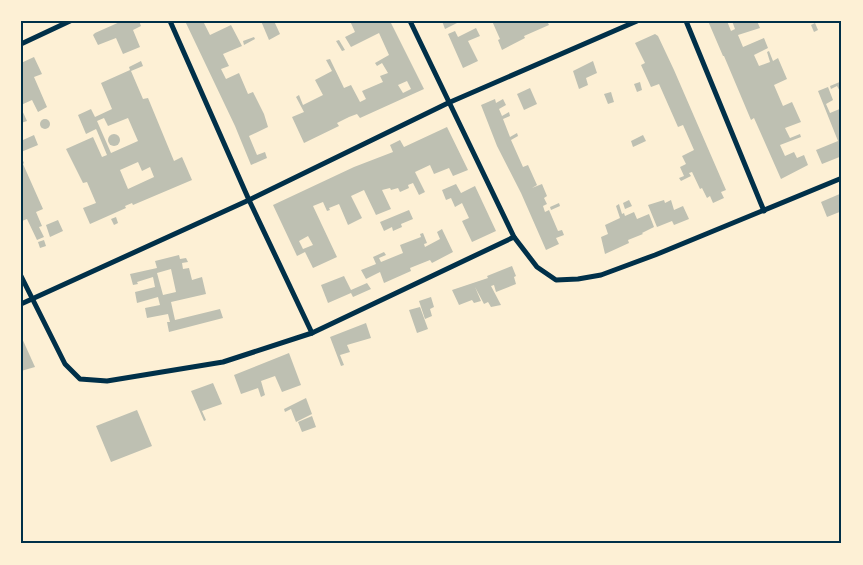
<svg xmlns="http://www.w3.org/2000/svg" width="863" height="565" font-family="Jost,sans-serif">
<rect width="100%" height="100%" fill="#fdf0d5"/>
<g fill="#bec0b2" fill-rule="evenodd">
<polygon points="122,21 139,21 141,26 133,30 140,47 123,54 116,38 98,45 93,35 95,33"/>
<polygon points="185,21 203,21 210,35 231,25 242,46 223,54 229,66 221,69 226,79 239,73 248,94 253,92 264,114 268,127 249,136 257,155 265,152 267,158 251,165 235,126"/>
<polygon points="261,21 274,21 280,34 269,40"/>
<path d="M350,21h40l34,68 -64,29 -3,-4 -8,3 -12,6 2,3 -35,17 -12,-26 12,-5 -8,-15 3,-2 4,10 20,-10 -8,-15 17,-9 -6,-11 4,-1 14,29 7,-3 9,17 6,-3 -4,-8 21,-9 -3,-6 8,-3 -6,-10 -5,3 -2,-3 14,-8 -10,-22 -28,14 -6,-10 10,-5zM407,81l4,8 -8,4 -5,-8z"/>
<polygon points="442,21 461,21 445,29"/>
<polygon points="492,21 547,21 549,25 524,36 525,38 502,50 498,40 500,39"/>
<polygon points="708,21 727,21 731,31 735,29 732,21 757,21 760,28 738,35 743,47 764,38 768,48 754,55 759,66 770,62 767,52 769,51 773,61 778,58 787,79 774,85 783,106 792,102 801,122 785,128 790,138 800,134 801,137 780,145 785,156 794,152 797,158 804,155 808,165 781,179 754,118 751,120 724,56 723,56"/>
<polygon points="815,23 818,30 814,32 811,25"/>
<polygon points="476,28 480,36 468,41 478,61 463,68 448,34 455,31 458,37"/>
<polygon points="655,34 658,36 674,70 726,190 721,192 724,198 713,203 710,196 707,198 702,188 700,189 692,172 689,173 691,176 681,181 679,178 684,176 680,167 686,164 682,156 694,150 683,125 678,127 659,84 651,87 641,65 645,63 635,43"/>
<polygon points="254,37 255,39 244,45 243,41"/>
<polygon points="339,40 345,50 342,51 336,41"/>
<polygon points="34,57 42,74 34,77 47,107 38,112 32,100 21,105 21,63"/>
<path d="M141,61l2,5 -12,5 12,28 5,-1 26,63 8,-4 10,23 -59,25 -1,-2 -7,3 1,2 -36,16 -7,-16 13,-5 -9,-21 -4,1 -17,-34 27,-12 9,20 5,-2 -10,-24 -1,-2 -10,5 -8,-19 13,-6 4,8 17,-8 -11,-26 29,-13 -1,-3zM104,118l4,8 20,-8 10,23 -27,12 -14,-32zM138,162l4,9 8,-4 4,10 -26,12 -8,-19z"/>
<polygon points="593,61 597,73 586,78 588,85 579,89 573,71"/>
<polygon points="842,81 842,95 837,86 831,89 830,86"/>
<polygon points="640,82 642,90 637,92 634,84"/>
<polygon points="828,87 833,100 826,104 830,113 842,108 842,156 822,164 816,150 838,141 818,91"/>
<polygon points="530,88 537,104 524,110 517,94"/>
<polygon points="611,92 614,102 608,104 604,94"/>
<polygon points="495,99 496,103 503,99 506,105 499,109 502,116 509,112 510,116 503,119 510,137 517,133 518,136 511,140 523,167 528,165 537,185 532,188 542,184 547,196 544,198 547,204 543,206 545,212 549,210 558,231 562,230 564,235 556,238 559,244 546,250 521,193 497,146 481,105"/>
<polygon points="21,108 27,121 21,123"/>
<circle cx="45" cy="124" r="5"/>
<path d="M447,127l21,43 -15,6 -4,-8 -15,6 -4,-9 -15,7 10,20 -6,3 -6,-12 -5,2 1,3 -9,4 -2,-4 -7,2 -1,-2 -8,2 9,19 -15,6 -12,-25 -13,6 11,22 -14,7 -9,-21 -10,4 1,2 -3,1 -4,-9 -10,4 24,51 -24,11 -8,-16 -8,4 -24,-51 81,-38 39,-15 -3,-7 10,-5 4,7zM308,236l5,9 -10,4 -4,-8z"/>
<circle cx="114" cy="140" r="6"/>
<polygon points="34,135 38,145 21,152 21,136 23,140"/>
<polygon points="643,135 646,141 633,147 631,141"/>
<polygon points="21,156 24,163 23,164 43,209 36,212 42,226 39,227 44,237 37,240 27,219 22,221 21,218"/>
<polygon points="456,184 461,193 475,186 496,231 472,242 462,221 469,218 462,203 455,207 451,198 446,200 442,190"/>
<polygon points="842,193 842,211 827,217 821,202"/>
<polygon points="629,200 632,206 625,209 623,203"/>
<polygon points="664,200 665,203 671,200 674,210 683,206 689,219 674,225 672,221 657,227 648,205"/>
<polygon points="559,203 560,206 551,210 550,207"/>
<polygon points="619,204 622,214 624,213 625,216 634,212 637,219 649,214 654,227 642,233 643,234 628,240 629,243 605,254 601,237 608,234 605,225 620,218 616,206"/>
<polygon points="409,210 413,219 401,224 402,227 393,231 392,227 384,231 380,222"/>
<polygon points="116,217 118,223 114,225 111,219"/>
<polygon points="58,220 63,231 50,237 46,225"/>
<polygon points="442,229 453,252 432,263 430,260 410,268 411,271 384,283 380,272 366,279 361,270 376,264 373,257 384,252 386,255 379,258 381,262 403,253 400,245 421,237 420,234 423,233 427,243 424,244 425,247 440,239 437,232"/>
<polygon points="44,240 46,246 40,248 38,242"/>
<path d="M179,255l1,4 6,-1 2,4 -6,1 1,6 6,-1 3,12 10,-3 4,17 -35,8 4,18 45,-11 3,9 -54,14 -2,-10h3l-2,-8 -21,4 -2,-10 15,-3 -2,-8 -21,6 -2,-11 20,-5 -2,-10 -16,5 1,2 -5,1 -3,-11 27,-6 -2,-7zM171,269l5,23 -13,3 -6,-22z"/>
<polygon points="512,266 516,276 514,277 516,284 496,292 494,285 491,286 501,305 491,307 488,302 484,304 475,287 481,301 474,303 472,300 459,305 452,290 488,278 487,276"/>
<polygon points="344,276 351,290 367,283 371,289 353,297 351,293 328,303 321,285"/>
<polygon points="431,297 434,307 430,309 432,316 425,319 419,301"/>
<polygon points="420,307 428,329 417,333 409,310"/>
<polygon points="366,323 371,338 347,345 350,352 340,355 344,365 341,366 330,337"/>
<polygon points="21,336 35,367 21,371"/>
<polygon points="289,353 301,385 282,392 275,376 261,381 265,395 261,397 258,388 241,394 234,375"/>
<polygon points="213,383 222,404 202,411 206,420 204,421 191,391"/>
<polygon points="306,398 312,414 296,422 291,409 285,412 284,409"/>
<polygon points="137,410 152,446 111,462 96,426"/>
<polygon points="312,416 316,427 302,432 298,422"/>
</g>
<g fill="none" stroke-linecap="round" stroke-linejoin="round">
<g stroke="#003049" stroke-width="5">
<polyline points="170,21 249,200 312,333"/>
<polyline points="410,21 514,237 537,267 556,280 578,279 601,275 655,255 842,178"/>
<polyline points="686,21 764,211"/>
<polyline points="21,44 70,21"/>
<polyline points="21,276 65,364 80,379 107,381 223,362 312,333 514,237"/>
<polyline points="21,304 249,200 448,103 637,21"/>
</g>
</g>
<rect width="863" height="565" fill="none" stroke="#fdf0d5" stroke-width="45"/>
<rect x="22" y="22" width="818" height="520" fill="none" stroke="#003049" stroke-width="2"/>
</svg>
